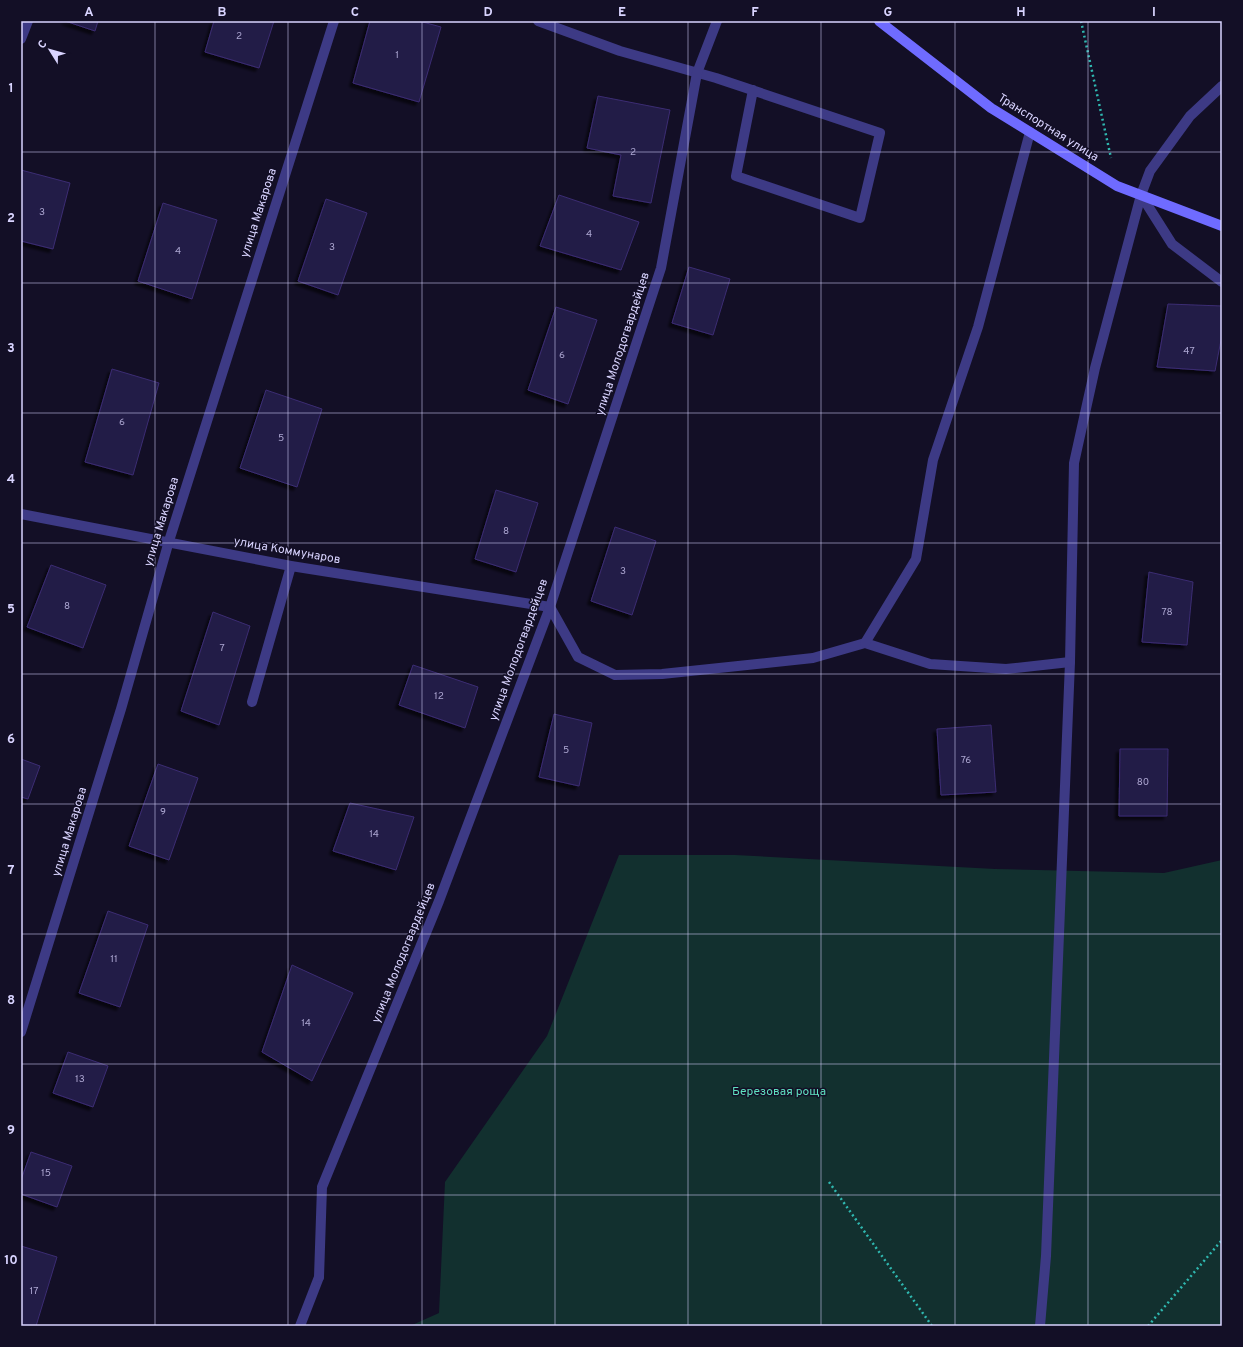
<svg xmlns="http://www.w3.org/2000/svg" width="1243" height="1347" font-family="Overpass,sans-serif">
<defs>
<filter id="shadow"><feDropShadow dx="-3.5" dy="3.5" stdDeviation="1" flood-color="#0009"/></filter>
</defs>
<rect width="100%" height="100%" fill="#130f26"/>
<polygon fill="#12302f" points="619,855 735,855 995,869 1164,873 1222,860 1222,1326 410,1326 439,1313 445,1182 547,1036"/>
<g fill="#241b47" stroke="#3b2d73" filter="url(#shadow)">
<polygon points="65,21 98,21 95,31"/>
<polygon points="214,21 274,21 259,68 205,52"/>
<polygon points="370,21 419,21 441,27 419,102 353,83"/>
<polygon points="598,96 670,110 651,203 613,196 621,155 587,148"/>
<polygon points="21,170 70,183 53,249 21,241"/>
<polygon points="559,195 639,222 621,270 540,246"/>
<polygon points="326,199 367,213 338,295 298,281"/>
<polygon points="163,203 217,220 192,299 138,281"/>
<polygon points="689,267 730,279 713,335 672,323"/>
<polygon points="1168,304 1222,306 1222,335 1215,371 1157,367"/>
<polygon points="556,307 597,320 568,404 528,390"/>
<polygon points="112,369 159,383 133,475 85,462"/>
<polygon points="266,390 322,409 297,487 240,468"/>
<polygon points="496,490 538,503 516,572 475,559"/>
<polygon points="615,527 656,541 632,615 591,601"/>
<polygon points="51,565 106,585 83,648 27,627"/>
<polygon points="1149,572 1193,582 1187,645 1142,642"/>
<polygon points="213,612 250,626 219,725 181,711"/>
<polygon points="413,665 478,687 465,728 399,705"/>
<polygon points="554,714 592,723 579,786 539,777"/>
<polygon points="991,725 996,792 941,795 937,729"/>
<polygon points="1120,749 1168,749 1167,816 1119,816"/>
<polygon points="21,759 40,766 28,799 21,797"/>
<polygon points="158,764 198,778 169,860 129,846"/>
<polygon points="350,803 414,817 396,870 333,851"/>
<polygon points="108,911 148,925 120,1007 79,993"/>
<polygon points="292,965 353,993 312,1081 262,1052"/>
<polygon points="68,1052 108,1066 93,1107 53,1093"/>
<polygon points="31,1152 72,1166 57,1207 21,1194 21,1180"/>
<polygon points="21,1246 57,1257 36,1326 21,1326"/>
</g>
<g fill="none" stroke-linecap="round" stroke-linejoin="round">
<g stroke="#2fb8b0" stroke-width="2.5" stroke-dasharray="2 3" stroke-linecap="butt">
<polyline points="1081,21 1111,158"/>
<polyline points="829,1182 932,1326"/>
<polyline points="1148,1326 1222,1240"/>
</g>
<g stroke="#3d3a85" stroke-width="10">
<polyline points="538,21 620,51 716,78 880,133 860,218 736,176 753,90"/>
<polyline points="1141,195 1172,244 1222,282"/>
<polyline points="252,702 291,566"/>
<polyline points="300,1326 319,1277"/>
<polyline points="1040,1326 1046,1256 1070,662 1074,463 1095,368 1141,195 1150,171 1190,116 1222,86"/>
</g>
<g stroke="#3d3a85" stroke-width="10">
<polyline points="21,39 28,21"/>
<polyline points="21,514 291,566 550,607 578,657 615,675 662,674 813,658 865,643 930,664 1006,669 1070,662"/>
<polyline points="865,643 916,559 933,460 978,327 1030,132"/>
<polyline points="21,1032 121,709 169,541 334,21"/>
<polyline points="319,1277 322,1187 439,901 550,607 661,268 697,73 717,21"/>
</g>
<polyline stroke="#6f6bff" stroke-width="10" points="879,21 991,108 1117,186 1222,226"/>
</g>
<path fill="none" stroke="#d9d4ff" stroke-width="1" stroke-opacity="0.55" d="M155,21v1305M288,21v1305M422,21v1305M555,21v1305M688,21v1305M821,21v1305M955,21v1305M1088,21v1305M21,152h1201M21,283h1201M21,413h1201M21,543h1201M21,674h1201M21,804h1201M21,934h1201M21,1064h1201M21,1195h1201"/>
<g text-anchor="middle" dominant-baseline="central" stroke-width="3" stroke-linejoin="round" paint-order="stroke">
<g font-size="10" fill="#aca6d1">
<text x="239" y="36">2</text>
<text x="397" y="55">1</text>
<text x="633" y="152">2</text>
<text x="42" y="212">3</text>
<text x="589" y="234">4</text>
<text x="332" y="247">3</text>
<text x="178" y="251">4</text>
<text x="1189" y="351">47</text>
<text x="562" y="355">6</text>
<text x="122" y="422">6</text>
<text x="281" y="438">5</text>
<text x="506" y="531">8</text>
<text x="623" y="571">3</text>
<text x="67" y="606">8</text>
<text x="1167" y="612">78</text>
<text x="222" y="648">7</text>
<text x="439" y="696">12</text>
<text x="566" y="750">5</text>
<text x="966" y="760">76</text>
<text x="1143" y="782">80</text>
<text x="163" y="812">9</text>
<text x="374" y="834">14</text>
<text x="114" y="959">11</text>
<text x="306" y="1023">14</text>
<text x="80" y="1079">13</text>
<text x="46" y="1173">15</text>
<text x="34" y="1291">17</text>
</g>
<g font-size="12" fill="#d9d4ff" stroke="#130f26">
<text transform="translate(1048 128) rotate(32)">Транспортная улица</text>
<text transform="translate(259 213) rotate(-72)">улица Макарова</text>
<text transform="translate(623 344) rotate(-72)">улица Молодогвардейцев</text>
<text transform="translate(162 522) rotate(-73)">улица Макарова</text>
<text transform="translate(287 551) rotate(10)">улица Коммунаров</text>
<text transform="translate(519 650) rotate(-70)">улица Молодогвардейцев</text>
<text transform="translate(70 832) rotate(-73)">улица Макарова</text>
<text transform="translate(404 953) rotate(-68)">улица Молодогвардейцев</text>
</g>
<g font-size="12" fill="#5fe0c0" stroke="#130f26">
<text x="779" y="1092">Березовая роща</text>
</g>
</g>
<rect width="1243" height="1347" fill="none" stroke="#130f26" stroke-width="44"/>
<g transform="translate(50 50) rotate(307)" stroke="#130f26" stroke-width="3" paint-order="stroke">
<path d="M0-3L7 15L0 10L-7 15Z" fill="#d9d4ff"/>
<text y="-6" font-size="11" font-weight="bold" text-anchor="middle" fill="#d9d4ff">С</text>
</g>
<rect x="22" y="22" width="1199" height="1303" fill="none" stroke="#d9d4ff" stroke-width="1.5"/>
<g font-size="13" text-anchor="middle" font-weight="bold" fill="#d9d4ff">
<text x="89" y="16">A</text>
<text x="222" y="16">B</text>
<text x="355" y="16">C</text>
<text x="488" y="16">D</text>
<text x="622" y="16">E</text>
<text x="755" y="16">F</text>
<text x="888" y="16">G</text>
<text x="1021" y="16">H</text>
<text x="1154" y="16">I</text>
<text x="11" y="92">1</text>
<text x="11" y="222">2</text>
<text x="11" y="352">3</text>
<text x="11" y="483">4</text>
<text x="11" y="613">5</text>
<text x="11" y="743">6</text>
<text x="11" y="874">7</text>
<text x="11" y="1004">8</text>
<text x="11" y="1134">9</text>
<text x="11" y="1264">10</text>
</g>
</svg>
